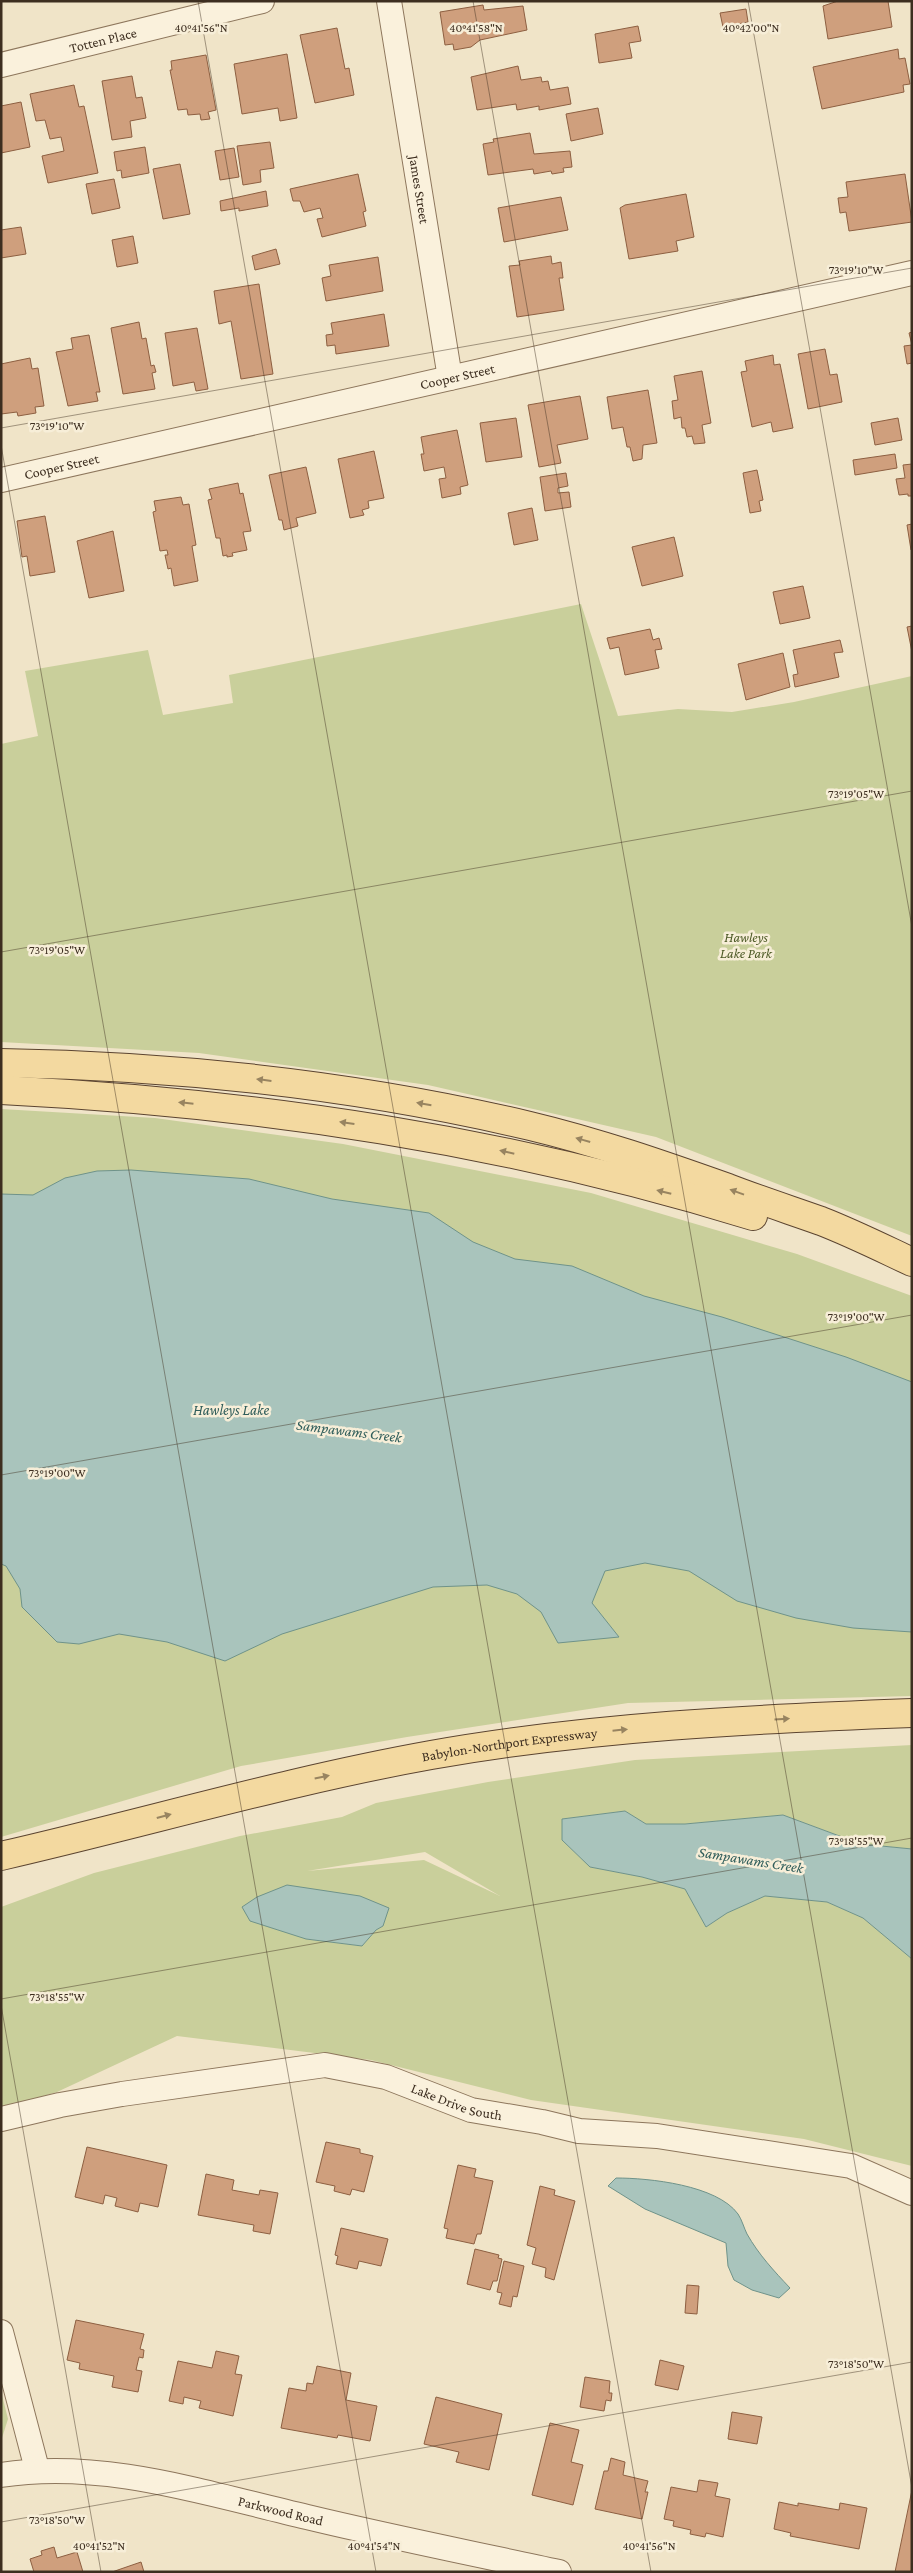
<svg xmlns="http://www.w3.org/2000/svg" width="913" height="2573" font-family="'Crimson Pro',serif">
<rect width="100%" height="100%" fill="#f0e4c8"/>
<g fill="#c9cf9b" fill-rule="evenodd">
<polygon points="581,604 618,716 678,709 732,712 794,702 912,676 912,1236 656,1137 428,1085 199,1053 1,1042 1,744 38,736 25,671 148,650 163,715 233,703 229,675"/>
<polygon points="1,1109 155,1118 343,1144 591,1193 797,1254 912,1296 912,1696 628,1703 407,1737 241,1766 1,1837"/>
<path d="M912,1745v104l-51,-5 -78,-29 -98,9h-39l-21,-13 -63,8v21l28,27 52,10 43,12 21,38 21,-14 38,-17 62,6 36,16 49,41v207l-108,-27 -273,-39 -160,-40 -194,-24 -120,56 -56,17v-202l93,-34 146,-37 102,-19 34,-14 112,-21 147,-22zM425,1852l75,44 -76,-36 -117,11zM383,1926l-7,4 -14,16 -56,-7z"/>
<polygon points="1,2391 8,2419 1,2441"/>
</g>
<g fill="#a9c4bc" stroke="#6f938a">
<polygon points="131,1170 249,1179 332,1199 429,1213 473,1242 515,1259 572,1266 644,1296 722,1317 846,1357 912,1382 912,1632 853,1628 796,1618 737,1601 689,1571 645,1563 605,1571 592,1603 619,1637 558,1643 541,1612 517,1594 487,1585 433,1587 282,1634 225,1661 167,1642 119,1634 79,1644 57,1642 22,1607 20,1589 6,1566 1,1564 1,1194 33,1195 65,1178 97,1171"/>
<polygon points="625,1811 646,1824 685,1824 783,1815 861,1844 912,1849 912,1959 863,1918 827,1902 765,1896 727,1913 706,1927 685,1889 642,1877 590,1867 562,1840 562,1819"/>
<polygon points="287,1885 360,1896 389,1908 383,1926 376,1930 362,1946 306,1939 250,1921 242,1907 257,1897"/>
<path d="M616,2178c33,0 101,7 122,36 4,6 6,14 9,20 12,21 27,37 43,54l-11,10 -27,-8 -18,-10 -6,-14 -2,-23 -81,-34 -37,-23z"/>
</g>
<g fill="#cf9f7d" stroke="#8d5f41">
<polygon points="838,1 888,1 892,27 828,39 823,6"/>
<polygon points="483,5 484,10 523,6 527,30 480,40 471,47 454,50 453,44 445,45 440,12"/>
<polygon points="746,9 748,22 723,27 720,13"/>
<polygon points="638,26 641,41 629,43 632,58 599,63 595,34"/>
<polygon points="337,28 345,69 349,68 354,95 315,103 300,35"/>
<polygon points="898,49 899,59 905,58 910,84 903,85 904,92 822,109 813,67"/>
<polygon points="287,54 297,118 280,121 278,108 242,114 234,64"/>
<polygon points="206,55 216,110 208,112 210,119 201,120 200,114 188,115 187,109 178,110 170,70 172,70 171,61"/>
<polygon points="518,66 521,80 541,77 542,82 548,81 550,90 568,87 571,104 539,110 539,106 517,110 516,104 477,110 471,77"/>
<polygon points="132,76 136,98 142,97 146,118 130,121 132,137 112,140 102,81"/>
<polygon points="74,85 79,107 84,106 98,173 48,183 42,156 64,151 61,137 50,139 45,120 36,121 30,94"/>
<polygon points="21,102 30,147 1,153 1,106"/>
<polygon points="598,108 603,134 571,141 566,114"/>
<polygon points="530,133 534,154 570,151 572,167 563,168 564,172 552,174 551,171 534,174 533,169 488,175 483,144 494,142 493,139"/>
<polygon points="270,142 274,168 260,170 261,182 243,185 237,146"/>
<polygon points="145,147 149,173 122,178 121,170 117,171 114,152"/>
<polygon points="234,148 239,177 220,180 215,151"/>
<polygon points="180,164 190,214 163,219 153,169"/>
<polygon points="358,174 366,211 363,212 366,226 322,237 317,219 323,218 320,208 304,212 300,201 293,201 290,189"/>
<polygon points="905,174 912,222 849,231 846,212 840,213 838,198 848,197 846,182"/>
<polygon points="114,179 120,208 92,214 86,184"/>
<polygon points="266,191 268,206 239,211 239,208 221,211 220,201"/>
<polygon points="686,194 694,237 676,241 678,251 629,259 620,208 625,205"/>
<polygon points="561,197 568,230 504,242 498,208"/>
<polygon points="21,227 26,254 1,258 1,230"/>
<polygon points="133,236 138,263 117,267 112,240"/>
<polygon points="276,249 280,264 255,270 252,256"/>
<polygon points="551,256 552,264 561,262 563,278 559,278 564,310 517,317 509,266 520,265 519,261"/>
<polygon points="378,257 383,291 326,301 322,278 331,276 329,265"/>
<polygon points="259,284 273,374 241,379 231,321 219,324 214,291"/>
<polygon points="384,314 389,346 336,354 335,345 327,346 326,335 333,334 331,323"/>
<polygon points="139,322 142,339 146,338 151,366 154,365 156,372 152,373 155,389 123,394 111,328"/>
<polygon points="197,328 208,389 196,391 194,382 173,386 165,333"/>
<polygon points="912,332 912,363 907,364 904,346 912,345 909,333"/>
<polygon points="89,335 100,392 96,392 98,401 68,406 56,352 73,349 71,338"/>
<polygon points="825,349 830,375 837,374 842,402 808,409 798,354"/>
<polygon points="773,355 774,365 780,364 793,428 773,432 771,422 752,427 741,372 747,371 745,361"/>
<polygon points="30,358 32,369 38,368 44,406 35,407 36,413 18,416 17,412 1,414 1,364"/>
<polygon points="702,371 711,423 702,425 705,443 694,444 692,436 687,437 685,428 682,428 681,417 674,419 672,401 678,400 674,376"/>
<polygon points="648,390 657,443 643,445 642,459 633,461 630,447 627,447 623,427 612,429 607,397"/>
<polygon points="580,396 588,439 557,445 561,463 539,467 528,405"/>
<polygon points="516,418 522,457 486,462 480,423"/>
<polygon points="898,418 902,440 875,445 871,423"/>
<polygon points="457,430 468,485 460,487 461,494 442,498 439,479 446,478 444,467 424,471 421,454 424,454 421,437"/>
<polygon points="374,451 384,498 368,501 369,508 362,510 364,515 350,518 338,459"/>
<polygon points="895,454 897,468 855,475 853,460"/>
<polygon points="912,464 912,496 908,496 908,494 899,495 896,479 905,478 903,465"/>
<polygon points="306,467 316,513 296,518 298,526 284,530 282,520 279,520 269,475"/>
<polygon points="757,470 763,500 759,501 761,511 750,513 743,473"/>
<polygon points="566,473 568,486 558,488 558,493 569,492 571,507 545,511 540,477"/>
<polygon points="238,483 240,494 243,493 251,531 243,532 247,550 232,553 233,556 227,557 227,555 223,556 220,538 216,538 208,500 212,499 209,489"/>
<polygon points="181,497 183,505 189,504 196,545 192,546 198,581 174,586 171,568 168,569 165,555 168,555 167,550 160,551 153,512 156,511 154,501"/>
<polygon points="532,508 538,540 514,545 508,513"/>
<polygon points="45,516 55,572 30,576 27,556 22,557 17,521"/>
<polygon points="912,524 912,550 911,550 907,525"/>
<polygon points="113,531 124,591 89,598 77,541"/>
<polygon points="674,537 683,576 642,586 632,547"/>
<polygon points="803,586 810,618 780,624 773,592"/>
<polygon points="912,626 912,652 907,627"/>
<polygon points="650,629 653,640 659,638 662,649 655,650 659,668 625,675 619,647 610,649 607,638"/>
<polygon points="840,640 843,652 834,653 839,677 795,687 793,675 798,674 793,650"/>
<polygon points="783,653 790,687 746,700 738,664"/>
<polygon points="326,2142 360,2149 360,2153 373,2156 364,2192 352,2189 350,2195 334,2191 335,2186 316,2182"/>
<polygon points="87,2147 167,2165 158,2207 140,2203 138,2212 115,2206 117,2198 105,2195 103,2204 75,2197"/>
<polygon points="458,2165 476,2169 474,2177 493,2181 481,2234 477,2234 474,2244 446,2238 448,2229 444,2228"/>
<polygon points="206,2174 234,2180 232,2190 259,2195 260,2190 278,2193 270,2234 253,2231 254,2225 198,2215"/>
<polygon points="540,2186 555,2190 554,2195 575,2201 554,2280 545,2277 546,2268 532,2264 536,2248 527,2245"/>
<polygon points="341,2228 388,2239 381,2266 359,2261 357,2269 336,2264 338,2256 335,2255"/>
<polygon points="475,2249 499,2255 498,2258 502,2259 497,2281 493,2281 490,2290 467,2284"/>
<polygon points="504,2261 524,2266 517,2297 513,2296 511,2307 499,2304 502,2293 497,2292"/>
<polygon points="687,2285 699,2286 697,2314 685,2313"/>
<polygon points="76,2320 144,2334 140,2349 144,2350 143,2358 139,2357 136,2370 142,2371 138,2392 112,2387 114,2376 79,2369 80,2363 67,2360"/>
<polygon points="216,2351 239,2356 235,2374 242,2375 233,2416 199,2408 201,2401 184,2397 183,2404 169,2401 178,2361 212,2368"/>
<polygon points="660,2360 684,2366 678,2390 655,2385"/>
<polygon points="317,2366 351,2373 346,2400 377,2406 370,2441 338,2435 337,2438 281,2428 289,2388 306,2391 307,2383 313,2384"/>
<polygon points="585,2377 610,2381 609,2393 612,2393 611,2401 606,2400 604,2411 580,2407"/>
<polygon points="436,2397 502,2414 489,2470 456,2462 459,2452 424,2444"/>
<polygon points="732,2412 762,2417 757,2444 728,2439"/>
<polygon points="550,2423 579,2430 571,2462 583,2465 573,2505 532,2495"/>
<polygon points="611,2458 625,2462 623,2475 648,2481 645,2492 648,2492 642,2519 595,2509 604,2471 608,2471"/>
<polygon points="699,2480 718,2483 715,2496 730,2499 723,2537 706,2533 705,2537 690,2534 691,2530 673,2526 674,2521 664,2519 671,2487 697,2492"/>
<polygon points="912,2490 912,2572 895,2572"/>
<polygon points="779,2502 798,2506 798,2503 839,2510 840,2503 867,2508 859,2549 790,2536 791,2533 774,2529"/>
<polygon points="54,2547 57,2558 77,2552 83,2572 34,2572 30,2559 42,2555 41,2551"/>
<polygon points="141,2562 144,2572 112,2572"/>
</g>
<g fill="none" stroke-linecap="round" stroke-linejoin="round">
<defs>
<g id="minor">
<path id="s1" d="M389,1l61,377"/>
<path id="s2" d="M1,65l261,-64"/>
<path id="s3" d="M1,480l911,-207"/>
<path id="s4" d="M1,2119l59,-14 62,-11 203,-29 61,12 85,33 71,12 37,9 78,5 194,30 61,27"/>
<polyline points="1,2332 37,2469"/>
<path id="s5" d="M1,2475c103,-16 206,19 306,42 83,20 168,37 252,55"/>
</g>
<g id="primary">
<path d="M1,1063c178,3 356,22 529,63 67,16 133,39 198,62 31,12 62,22 93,33 31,12 61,27 91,41"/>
<path d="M1,1090c257,13 506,50 752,126"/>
<path id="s6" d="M1,1856c144,-33 285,-75 430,-101 158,-28 320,-36 481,-42"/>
</g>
</defs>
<use href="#minor" stroke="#8d765c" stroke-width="26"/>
<use href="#primary" stroke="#5b4430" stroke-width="30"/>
<use href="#minor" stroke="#faf1dc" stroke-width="24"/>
<use href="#primary" stroke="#f3d9a0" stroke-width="28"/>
</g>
<defs><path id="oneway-solid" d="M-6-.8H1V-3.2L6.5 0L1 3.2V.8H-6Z" transform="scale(1.25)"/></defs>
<g fill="#988460">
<use href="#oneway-solid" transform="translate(264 1080) rotate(-173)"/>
<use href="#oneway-solid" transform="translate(186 1103) rotate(-174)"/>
<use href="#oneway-solid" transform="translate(424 1104) rotate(-170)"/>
<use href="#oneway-solid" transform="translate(347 1123) rotate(-172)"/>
<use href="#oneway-solid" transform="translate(583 1140) rotate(-164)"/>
<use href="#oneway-solid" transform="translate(507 1152) rotate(-167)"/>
<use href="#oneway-solid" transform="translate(664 1192) rotate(-166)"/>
<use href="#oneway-solid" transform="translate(737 1192) rotate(-160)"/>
<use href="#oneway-solid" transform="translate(782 1719) rotate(-3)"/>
<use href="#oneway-solid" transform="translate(620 1730) rotate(-6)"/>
<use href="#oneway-solid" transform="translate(322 1777) rotate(-12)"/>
<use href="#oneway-solid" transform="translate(164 1816) rotate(-15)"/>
</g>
<path fill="none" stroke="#3d2e20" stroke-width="1" stroke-opacity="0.45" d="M198,1l453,2571M473,1l439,2487M748,1l164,926M1,428l911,-160M1,445l375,2127M1,952l911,-161M1,1475l911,-160M1,1999l911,-161M1,2005l100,567M1,2522l911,-160"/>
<g text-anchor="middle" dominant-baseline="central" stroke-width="5" stroke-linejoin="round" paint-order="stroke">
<g font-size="14" fill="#3d2e20" stroke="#f7eed8">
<text stroke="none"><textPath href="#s2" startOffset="105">Totten Place</textPath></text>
<text stroke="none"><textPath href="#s1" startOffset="191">James Street</textPath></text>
<text stroke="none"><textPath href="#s3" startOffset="468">Cooper Street</textPath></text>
<text stroke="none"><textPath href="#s3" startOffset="62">Cooper Street</textPath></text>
<text stroke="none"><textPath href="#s6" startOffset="521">Babylon-Northport Expressway</textPath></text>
<text stroke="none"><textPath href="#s4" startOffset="466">Lake Drive South</textPath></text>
<text stroke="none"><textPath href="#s5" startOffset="284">Parkwood Road</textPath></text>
</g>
<g font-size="14" font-style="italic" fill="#4d5a26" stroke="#f7eed8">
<text x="746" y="937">Hawleys<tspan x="746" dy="16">Lake Park</tspan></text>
</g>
<g font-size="15" font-style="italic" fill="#2f5d5a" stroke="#f7eed8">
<text x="231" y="1410">Hawleys Lake</text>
<text transform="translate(349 1431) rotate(7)">Sampawams Creek</text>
<text transform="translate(751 1860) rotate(9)">Sampawams Creek</text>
</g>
</g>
<g font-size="12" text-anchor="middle" fill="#3d2e20" stroke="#f7eed8" stroke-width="5" stroke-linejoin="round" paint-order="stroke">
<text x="201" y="32">40°41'56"N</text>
<text x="751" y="32">40°42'00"N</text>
<text x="476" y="32">40°41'58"N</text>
<text x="856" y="274">73°19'10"W</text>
<text x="57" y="430">73°19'10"W</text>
<text x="856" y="798">73°19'05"W</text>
<text x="57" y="954">73°19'05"W</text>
<text x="856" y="1321">73°19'00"W</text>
<text x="57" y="1477">73°19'00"W</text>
<text x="856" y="1845">73°18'55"W</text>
<text x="57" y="2001">73°18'55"W</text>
<text x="856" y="2368">73°18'50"W</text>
<text x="57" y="2524">73°18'50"W</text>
<text x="99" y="2550">40°41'52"N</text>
<text x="374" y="2550">40°41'54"N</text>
<text x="649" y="2550">40°41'56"N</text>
</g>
<rect width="913" height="2573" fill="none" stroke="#3d2e20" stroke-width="5"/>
</svg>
